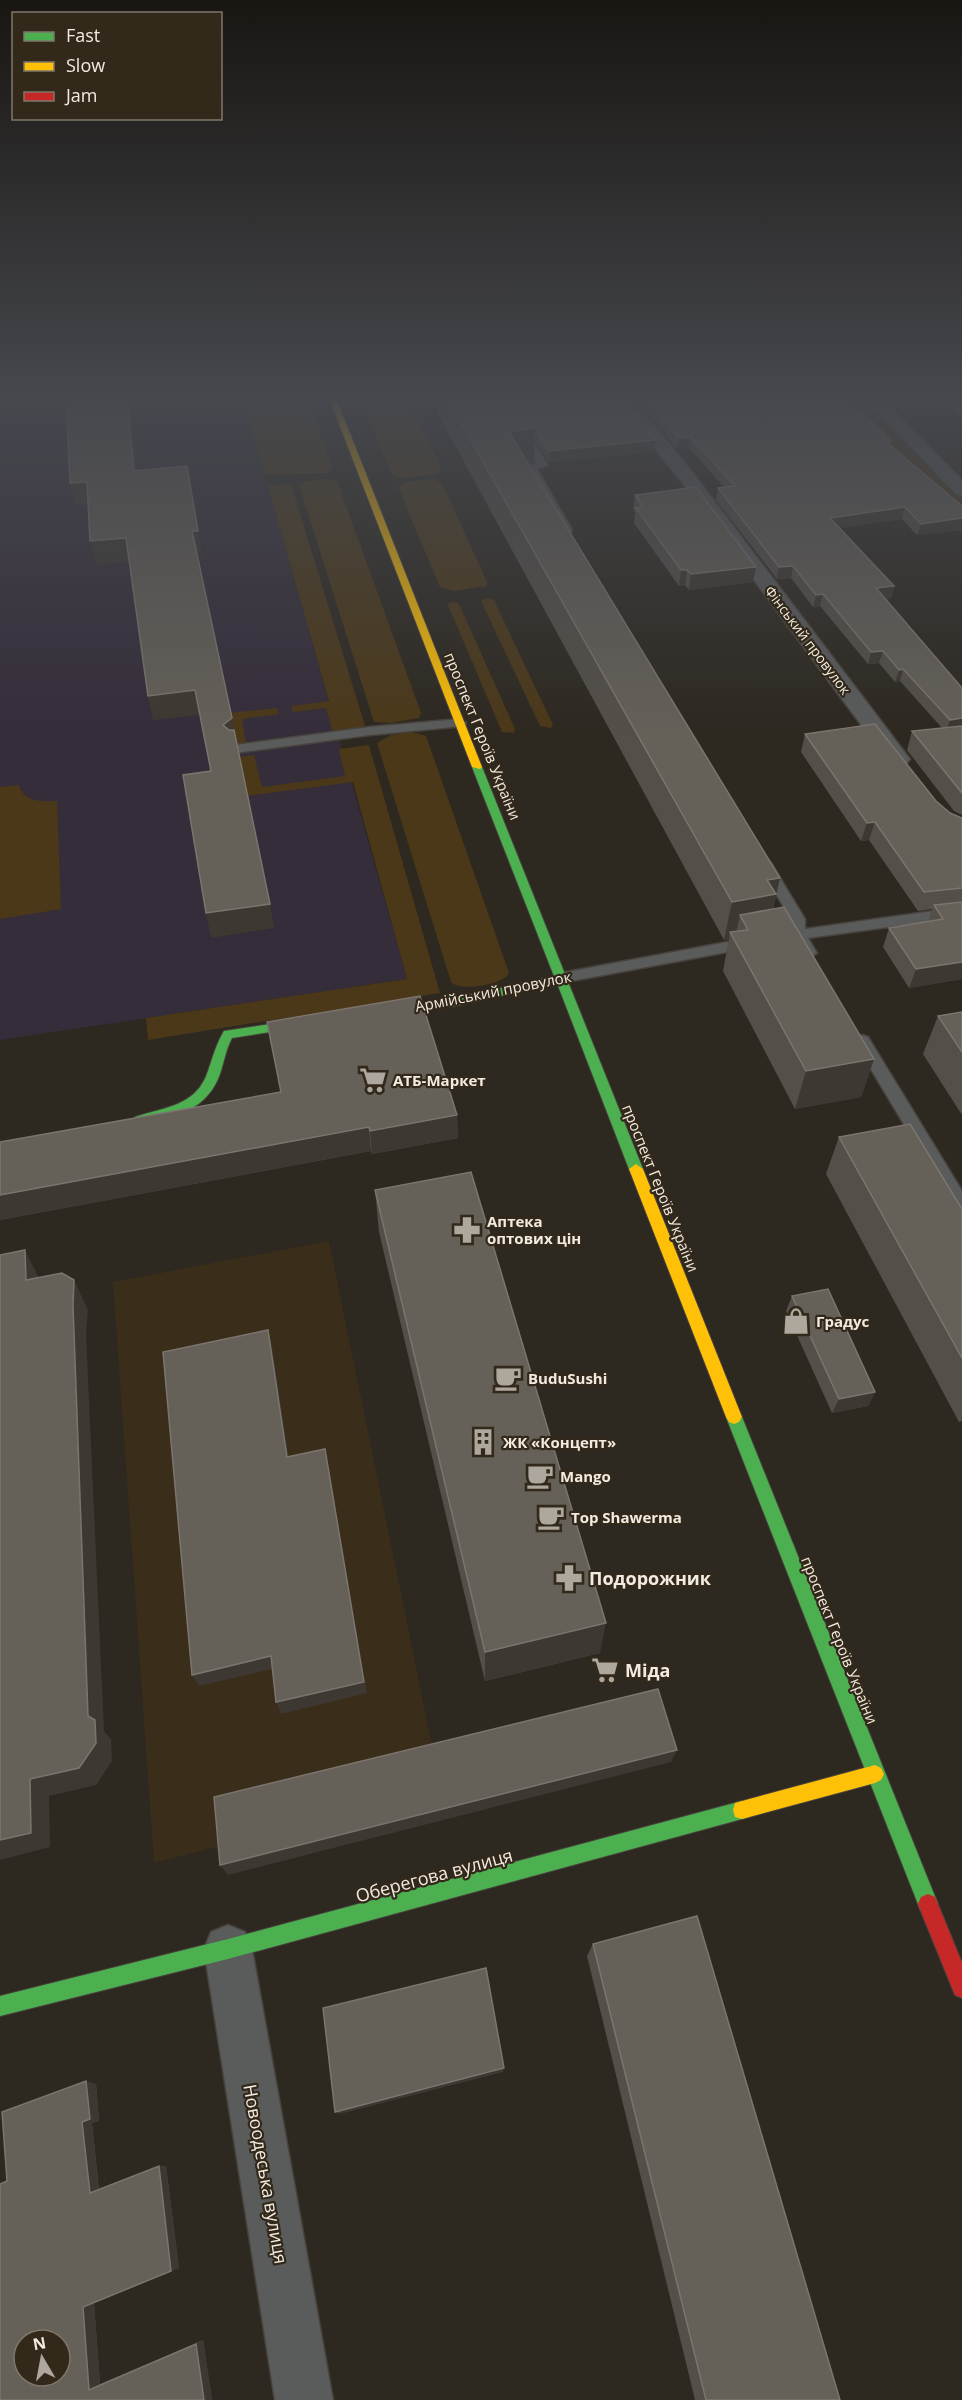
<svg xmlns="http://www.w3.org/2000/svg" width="962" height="2400" font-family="'Open Sans',sans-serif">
<rect width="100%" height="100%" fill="#2d2820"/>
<polygon fill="#3a2d1a" points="329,1241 441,1789 154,1863 113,1282"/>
<polygon fill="#352d3a" points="0,398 243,398 407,979 0,1040"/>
<g fill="#4b3818">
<polygon points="243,398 308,398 333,469 326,473 265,475"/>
<polygon points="359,398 407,398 441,467 440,472 436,474 402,478 392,475"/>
<polygon points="833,398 865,398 962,496 962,533"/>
<polygon points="329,479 337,481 421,713 419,718 391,723 374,722 299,485 306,481"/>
<polygon points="433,479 442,483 487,582 486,586 453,591 440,587 398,487 405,482"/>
<polygon points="291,484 365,726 362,728 333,732 326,708 293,712 291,706 329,701 268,486"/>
<polygon points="487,598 494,600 553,725 551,728 540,726 481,601"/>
<polygon points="455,602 459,604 515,729 514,733 502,732 448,605 448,603"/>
<polygon points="277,708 279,714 242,719 246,743 234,744 229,713"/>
<path d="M412,732l14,4 83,237c-5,12 -49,19 -58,9l-74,-239 14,-8z"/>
<polygon points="369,745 440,993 148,1040 146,1018 407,979 353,782 246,796 237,757 254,755 262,787 345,776 339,749"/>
<path d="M19,785c4,17 24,17 38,16l4,108 -61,10v-132z"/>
</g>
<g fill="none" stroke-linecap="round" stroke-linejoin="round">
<defs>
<g id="lane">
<polygon points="498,398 507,398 548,465 537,469 572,530 571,532 562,530 526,467 537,463"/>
<polygon points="460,719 466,723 464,726 370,735 235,753 229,749 235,745 370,727"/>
<polygon points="766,862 771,863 805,919 805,929 962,907 962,917 808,938 817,953 809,958 804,957 794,940 783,939 780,936 783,933 791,931 791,919 759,866"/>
<polygon points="749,938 754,939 757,943 754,947 561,983 556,982 553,978 556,974 561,973"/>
<polygon points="862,1035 868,1037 962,1191 962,1213 956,1211 854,1041 856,1037"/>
</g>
<g id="street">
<polygon points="864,398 882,398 889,406 962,480 962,495 956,494"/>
<polygon points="638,411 644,412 693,473 906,754 910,759 906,764 898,766 890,764 681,481 632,420 630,416 632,412"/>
<polygon points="228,1925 245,1932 252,1949 333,2400 275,2400 204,1949 211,1932"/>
</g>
<g id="fast">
<polygon points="477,764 482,767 643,1169 641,1173 631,1173 629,1169 557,983 456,1006 380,1016 374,1012 380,1008 456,998 554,976 472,767"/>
<path d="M311,1018l6,4 -2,3 -83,13c-6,11 -8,24 -12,36 -9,25 -27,37 -52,44 -10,3 -23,8 -33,5l-1,-3 1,-3c30,-10 62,-11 73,-46 5,-14 8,-27 16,-40z"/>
<polygon points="734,1410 739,1412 742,1417 938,1904 935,1911 928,1914 921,1911 918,1904 726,1417 729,1412"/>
<polygon points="742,1801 749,1803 751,1810 749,1817 742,1819 228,1959 0,2016 0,1996 228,1939"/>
</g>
<g id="slow">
<polygon points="329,398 336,398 482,767 480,769 472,767"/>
<polygon points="636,1164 643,1169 742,1417 739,1422 734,1424 729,1422 726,1417 629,1169"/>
<polygon points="875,1765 881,1768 884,1774 881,1780 875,1783 742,1819 735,1817 733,1810 735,1803 742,1801"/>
</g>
<polygon id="jam" points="928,1894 935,1897 962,1963 962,1998 955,1995 918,1904 921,1897"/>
</defs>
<use href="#lane" stroke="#48423c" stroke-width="3"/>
<use href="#street" stroke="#48423c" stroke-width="3"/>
<use href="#fast" stroke="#48423c" stroke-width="2"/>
<use href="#slow" stroke="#48423c" stroke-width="2"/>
<use href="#jam" stroke="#48423c" stroke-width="2"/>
<use href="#lane" fill="#5a5b5b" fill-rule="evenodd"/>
<use href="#street" fill="#5a5b5b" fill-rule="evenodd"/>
<use href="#fast" fill="#4caf50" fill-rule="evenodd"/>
<use href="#slow" fill="#ffc107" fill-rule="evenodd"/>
<use href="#jam" fill="#c62828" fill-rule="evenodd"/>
</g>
<g fill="#544f48">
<polygon points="432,398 845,398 891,441 890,446 962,506 962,530 917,535 902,519 840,528 894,586 891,598 885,599 962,688 962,815 954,811 907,750 912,731 942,728 900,681 895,682 879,663 868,664 820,606 813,607 791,578 777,579 716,500 718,488 724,487 689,448 677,449 646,411 632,410 656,440 654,452 549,462 534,438 534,462 527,463 780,878 773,909 874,1059 861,1097 795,1109 723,971 729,939 724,940 438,414 437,408"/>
<polygon points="940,398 962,398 962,418"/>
<polygon points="635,495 756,567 753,582 689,590 685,585 679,586 634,523 635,512 633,510"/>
<polygon points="805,734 936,801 950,813 962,818 962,979 909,988 883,947 889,928 928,922 932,909 918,911 869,840 861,841 801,752"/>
<polygon points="962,1012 962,1115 923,1054 938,1016"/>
<polygon points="267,1022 457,1115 458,1138 372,1154 371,1151 0,1220 0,1142 281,1092"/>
<polygon points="839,1137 962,1209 962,1421 959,1422 826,1174"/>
<polygon points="375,1190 600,1653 485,1681 379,1232"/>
<polygon points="792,1296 875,1392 868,1406 832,1413 786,1311"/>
<polygon points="593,1944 840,2400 695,2400 587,1956"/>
<polygon points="96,2084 99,2121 92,2123 99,2190 166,2166 179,2268 94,2303 100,2384 203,2340 212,2400 0,2400 7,2181"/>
</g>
<g fill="#3d3831">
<polygon points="127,398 129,398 139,493 134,471"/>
<polygon points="535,428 534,462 508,466 509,432"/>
<polygon points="690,437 689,448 677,449 678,438"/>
<polygon points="656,440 654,452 549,462 549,451"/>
<polygon points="87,482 92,504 75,505 70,483"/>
<polygon points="905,507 902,519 828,530 830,518"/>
<polygon points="962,518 962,530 917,535 921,524"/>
<polygon points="192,531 198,531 202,554 196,554"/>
<polygon points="126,538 131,561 96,565 90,541"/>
<polygon points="793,566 791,578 777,579 779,567"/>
<polygon points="756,567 753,582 689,590 691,574"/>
<polygon points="681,570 687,570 685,585 679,586"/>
<polygon points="894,586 891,598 873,600 876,588"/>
<polygon points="823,594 820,606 813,607 816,595"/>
<polygon points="883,651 879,663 868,664 871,652"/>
<polygon points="903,669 900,681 895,682 899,670"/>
<polygon points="195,690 200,715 153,720 148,696"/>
<polygon points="232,718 236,743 223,725"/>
<polygon points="962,718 962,730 946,732 950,720"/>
<polygon points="875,822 869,840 861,841 867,823"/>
<polygon points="780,878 771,917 748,930 740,915 735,938 730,932 729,939 724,940 732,902 767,880"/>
<polygon points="270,904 274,928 211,938 206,913"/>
<polygon points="962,962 962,979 909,988 916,969"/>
<polygon points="874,1059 861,1097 795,1109 806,1071"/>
<polygon points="457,1115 458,1138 372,1154 370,1131"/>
<polygon points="369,1127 371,1151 0,1220 0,1195"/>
<polygon points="25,1250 40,1280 26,1280"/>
<polygon points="74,1280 88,1310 86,1334 104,1731 111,1739 112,1761 96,1785 49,1796 50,1847 0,1860 0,1840 30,1779 88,1716 73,1305"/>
<polygon points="268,1330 272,1346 291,1472 287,1457"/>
<polygon points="875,1392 868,1406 832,1413 839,1399"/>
<polygon points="325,1449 367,1693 281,1714 276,1702"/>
<polygon points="606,1623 600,1653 485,1681 485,1652"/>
<polygon points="271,1656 276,1668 199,1686 192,1675"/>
<polygon points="677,1750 671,1762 228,1875 220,1865"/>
<polygon points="504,2068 503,2072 340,2114 335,2112"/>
<polygon points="86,2081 96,2084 99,2121 92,2123 99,2193 90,2193 82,2122"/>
<polygon points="159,2166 166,2166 179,2268 94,2303 100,2384 89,2390 83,2307"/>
<polygon points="203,2340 212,2400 204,2400 196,2344"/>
</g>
<g fill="#656058" stroke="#7b756e" stroke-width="1.5" fill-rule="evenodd">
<polygon points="66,398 127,398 134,471 187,466 198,531 192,531 232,718 223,725 229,730 234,730 270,904 206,913 183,775 211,771 195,690 148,696 126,538 90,541 87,482 70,483"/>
<polygon points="447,398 516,398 535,428 509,432 780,878 767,880 776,894 732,902"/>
<polygon points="517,398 845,398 868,418 891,441 886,442 962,506 962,518 921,524 905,507 830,518 894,586 876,588 962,688 962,718 950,720 903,669 899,670 883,651 871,652 823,594 816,595 793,566 779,567 718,488 735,486 690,437 678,438 647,400 633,399 629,406 656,440 549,451"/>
<polygon points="696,487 756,567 691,574 687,570 681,570 636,508 643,507 635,495"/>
<polygon points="875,724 936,801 950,813 962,818 962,888 924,892 875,822 867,823 805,734"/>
<polygon points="962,726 962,793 912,731"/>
<polygon points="962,902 962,962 916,969 889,928 943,919 934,905"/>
<polygon points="784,907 874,1059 806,1071 730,932 748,930 740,915"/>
<polygon points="420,996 457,1115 370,1131 369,1127 0,1195 0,1142 281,1092 267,1022"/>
<polygon points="962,1012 962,1052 938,1016"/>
<polygon points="910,1124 962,1209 962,1358 839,1137"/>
<polygon points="471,1172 606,1623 485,1652 375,1190"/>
<polygon points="25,1250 26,1280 62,1273 74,1280 73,1305 88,1716 95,1720 96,1743 79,1768 30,1779 31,1833 0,1840 0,1255"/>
<polygon points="828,1289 875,1392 839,1399 792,1296"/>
<polygon points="268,1330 287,1457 325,1449 364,1682 276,1702 271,1656 192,1675 163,1352"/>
<polygon points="658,1689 677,1750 220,1865 214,1797"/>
<polygon points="697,1916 840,2400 706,2400 593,1944"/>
<polygon points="486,1968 504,2068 335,2112 323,2008"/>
<path d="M86,2081l4,38 -8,3 8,71 69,-27 12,105 -88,36 6,83 107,-46 8,56h-204v-216l7,-3 -5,-69zM24,2340h36v36h-36z"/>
</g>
<linearGradient id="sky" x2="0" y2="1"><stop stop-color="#191612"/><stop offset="0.54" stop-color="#46484e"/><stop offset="1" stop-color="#46484e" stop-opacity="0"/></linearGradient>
<rect width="962" height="734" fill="url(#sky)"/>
<defs>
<symbol id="supermarket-bare" viewBox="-9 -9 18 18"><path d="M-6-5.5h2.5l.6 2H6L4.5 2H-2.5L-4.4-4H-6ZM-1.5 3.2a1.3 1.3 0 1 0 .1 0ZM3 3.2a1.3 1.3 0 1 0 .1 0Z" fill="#ada79d" stroke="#33291a" stroke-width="2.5" paint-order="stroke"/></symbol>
<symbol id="pharmacy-bare" viewBox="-9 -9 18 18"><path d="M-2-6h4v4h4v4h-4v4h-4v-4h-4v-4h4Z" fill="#ada79d" stroke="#33291a" stroke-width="2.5" paint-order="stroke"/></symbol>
<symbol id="shop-bare" viewBox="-9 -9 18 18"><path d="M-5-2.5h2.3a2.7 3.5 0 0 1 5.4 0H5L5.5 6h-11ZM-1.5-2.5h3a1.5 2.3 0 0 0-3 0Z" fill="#ada79d" stroke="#33291a" stroke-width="2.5" paint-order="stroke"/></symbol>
<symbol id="cafe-bare" viewBox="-9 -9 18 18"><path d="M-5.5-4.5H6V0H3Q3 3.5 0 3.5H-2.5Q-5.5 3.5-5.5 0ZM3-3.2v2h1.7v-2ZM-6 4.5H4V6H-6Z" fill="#ada79d" stroke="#33291a" stroke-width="2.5" paint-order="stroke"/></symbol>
<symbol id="building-bare" viewBox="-9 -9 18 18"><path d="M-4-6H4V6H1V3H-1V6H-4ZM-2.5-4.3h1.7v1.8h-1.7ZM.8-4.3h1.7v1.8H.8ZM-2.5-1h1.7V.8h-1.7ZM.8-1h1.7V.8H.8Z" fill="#ada79d" stroke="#33291a" stroke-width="2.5" paint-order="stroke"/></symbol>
</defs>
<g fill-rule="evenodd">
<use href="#supermarket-bare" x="354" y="1061" width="38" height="38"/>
<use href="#pharmacy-bare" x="448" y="1211" width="38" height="38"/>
<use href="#shop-bare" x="777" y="1302" width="38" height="38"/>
<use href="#cafe-bare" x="489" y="1359" width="38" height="38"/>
<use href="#building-bare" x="464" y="1423" width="38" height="38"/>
<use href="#cafe-bare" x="521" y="1457" width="38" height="38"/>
<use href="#cafe-bare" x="532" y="1498" width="38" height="38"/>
<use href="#pharmacy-bare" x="550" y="1559" width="38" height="38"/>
<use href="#supermarket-bare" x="586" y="1651" width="38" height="38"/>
</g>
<g text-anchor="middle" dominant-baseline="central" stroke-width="4.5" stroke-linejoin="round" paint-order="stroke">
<g font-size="14" fill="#f2ebe1" stroke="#33291a">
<text transform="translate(808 640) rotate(53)">Фінський провулок</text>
</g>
<g font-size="15" fill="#f2ebe1" stroke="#33291a">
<text transform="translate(483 736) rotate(68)">проспект Героїв України</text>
<text transform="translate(493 991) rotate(-11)">Армійський провулок</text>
<text transform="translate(661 1188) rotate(68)">проспект Героїв України</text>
<text transform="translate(840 1640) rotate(68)">проспект Героїв України</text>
</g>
<g font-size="15" font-weight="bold" fill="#f2ebe1" stroke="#33291a" text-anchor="start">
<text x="393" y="1080">АТБ-Маркет</text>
<text x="487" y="1221">Аптека<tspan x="487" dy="17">оптових цін</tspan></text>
<text x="816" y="1321">Градус</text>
<text x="528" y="1378">BuduSushi</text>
<text x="503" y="1442">ЖК «Концепт»</text>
<text x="560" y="1476">Mango</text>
<text x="571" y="1517">Top Shawerma</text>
</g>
<g font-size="18" font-weight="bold" fill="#f2ebe1" stroke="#33291a" text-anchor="start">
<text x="589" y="1578">Подорожник</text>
<text x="625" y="1670">Міда</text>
</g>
<g font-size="18" fill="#f2ebe1" stroke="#33291a">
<text transform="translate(434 1875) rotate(-15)">Оберегова вулиця</text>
<text transform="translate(266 2174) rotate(80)">Новоодеська вулиця</text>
</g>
</g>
<rect x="12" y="12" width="210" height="108" fill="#33291a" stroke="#7f776a" stroke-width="1.5"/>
<rect x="24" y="32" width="30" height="9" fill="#4caf50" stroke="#7f776a" stroke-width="1.5"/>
<text x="66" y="42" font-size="18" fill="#f2ebe1">Fast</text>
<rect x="24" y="62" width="30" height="9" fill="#ffc107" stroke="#7f776a" stroke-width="1.5"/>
<text x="66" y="72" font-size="18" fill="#f2ebe1">Slow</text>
<rect x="24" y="92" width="30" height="9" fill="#c62828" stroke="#7f776a" stroke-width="1.5"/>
<text x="66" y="102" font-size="18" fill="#f2ebe1">Jam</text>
<g transform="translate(42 2358) rotate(350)"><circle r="28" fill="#33291a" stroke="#7f776a" stroke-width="1.5"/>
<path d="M0-4.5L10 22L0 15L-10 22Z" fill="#ada79d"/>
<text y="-9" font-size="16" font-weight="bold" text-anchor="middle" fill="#f2ebe1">N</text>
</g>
</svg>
